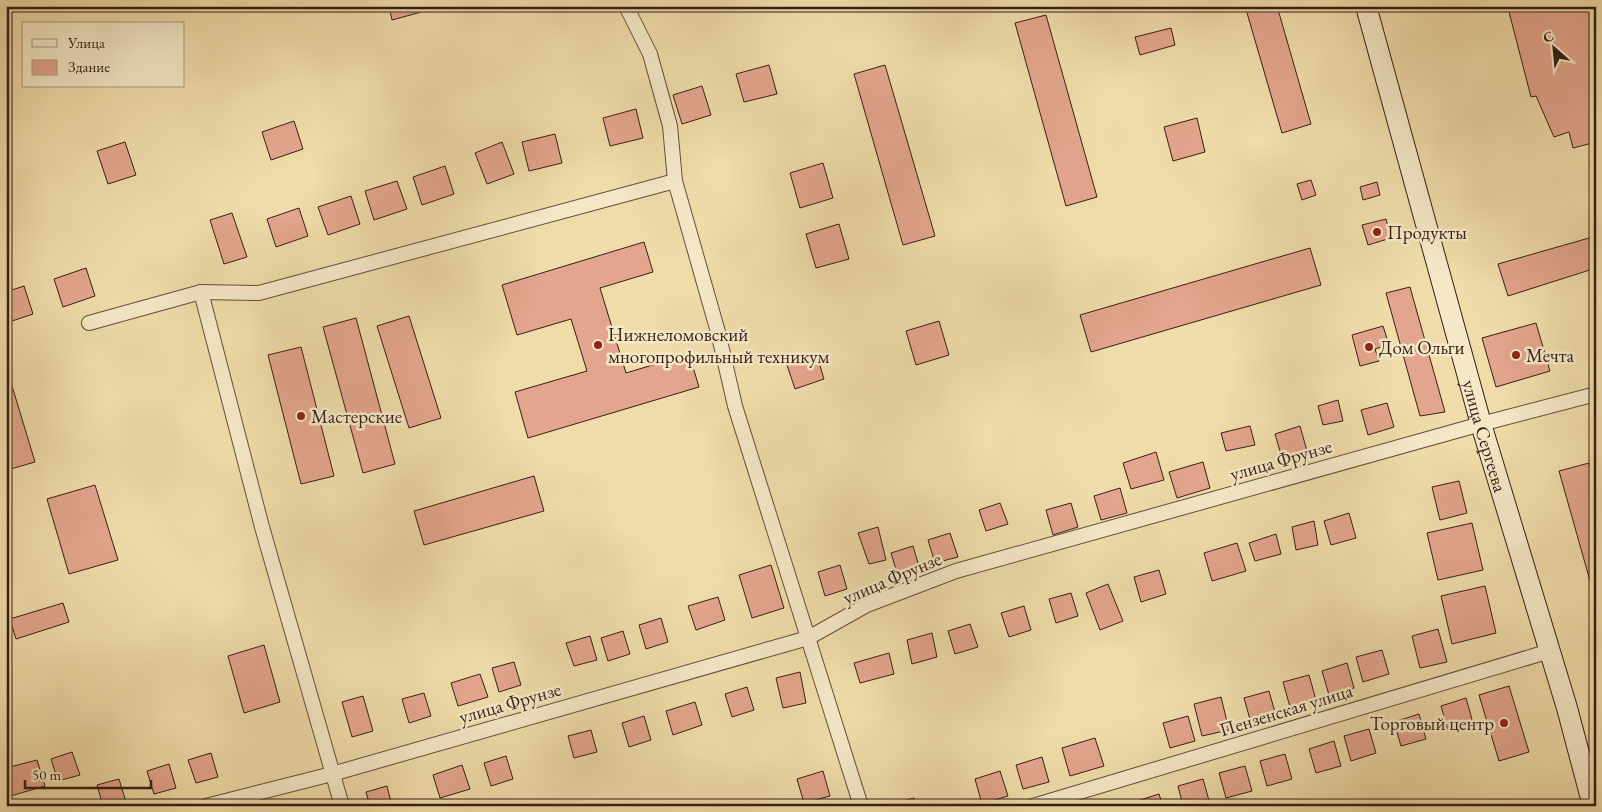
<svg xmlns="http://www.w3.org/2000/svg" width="1602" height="812" font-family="'EB Garamond',serif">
<rect width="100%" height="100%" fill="#efdca9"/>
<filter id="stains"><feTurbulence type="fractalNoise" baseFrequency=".004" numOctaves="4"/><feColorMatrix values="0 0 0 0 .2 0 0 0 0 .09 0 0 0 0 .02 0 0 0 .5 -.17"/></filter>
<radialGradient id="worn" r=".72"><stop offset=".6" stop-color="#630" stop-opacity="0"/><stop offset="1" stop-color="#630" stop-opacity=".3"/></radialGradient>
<g fill="#e3a58d" stroke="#361f15">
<polygon points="389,6 424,6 425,11 392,20"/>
<polygon points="799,6 815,6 800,11"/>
<polygon points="1245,6 1277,6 1311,124 1282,133"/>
<polygon points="1596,6 1596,142 1573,148 1569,132 1554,137 1536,96 1531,97 1508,8 1512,6"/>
<polygon points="1046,15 1097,197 1066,206 1015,23"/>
<polygon points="1171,28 1175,45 1140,55 1135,37"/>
<polygon points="769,65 777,94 744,102 736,74"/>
<polygon points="885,65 935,236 903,245 854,74"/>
<polygon points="702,86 711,115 682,124 673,95"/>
<polygon points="636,109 643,138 610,146 603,118"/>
<polygon points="1197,118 1205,152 1173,161 1164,127"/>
<polygon points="294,121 303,149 271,160 262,132"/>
<polygon points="555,134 562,163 529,171 522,142"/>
<polygon points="125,142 136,175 108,184 97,151"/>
<polygon points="502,142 514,174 487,184 475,153"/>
<polygon points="823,163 833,198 800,208 790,173"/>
<polygon points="445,166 454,194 422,205 413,177"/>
<polygon points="1311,180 1316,195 1302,200 1297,184"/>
<polygon points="397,181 407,209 374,220 365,191"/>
<polygon points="1377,182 1380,195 1363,200 1360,187"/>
<polygon points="351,196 360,224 328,235 318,207"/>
<polygon points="299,208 308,236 276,247 267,219"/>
<polygon points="232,213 247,257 224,264 210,220"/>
<polygon points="1386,219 1391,238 1368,245 1362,225"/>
<polygon points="839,224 849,259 816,268 806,234"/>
<polygon points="1596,236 1596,268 1508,296 1498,264"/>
<polygon points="644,242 653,272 600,288 626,373 689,354 699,387 528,438 515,392 587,371 571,319 517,335 502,285"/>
<polygon points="1310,248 1321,285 1091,352 1080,315"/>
<polygon points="86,268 95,296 63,307 54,279"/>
<polygon points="24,286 33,314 6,323 6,292"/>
<polygon points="1410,287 1445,412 1420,416 1386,293"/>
<polygon points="409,316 441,418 409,428 377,326"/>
<polygon points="356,318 395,464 363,473 323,327"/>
<polygon points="939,321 949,355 916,365 906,331"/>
<polygon points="1536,323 1550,371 1496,387 1482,338"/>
<polygon points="1383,326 1389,345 1375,349 1379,361 1360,366 1352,335"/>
<polygon points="301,347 334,476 301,484 268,355"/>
<polygon points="817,356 824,379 795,389 787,365"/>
<polygon points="9,376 35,462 7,470 6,377"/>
<polygon points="1338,400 1343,421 1323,425 1318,406"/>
<polygon points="1387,403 1394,427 1368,435 1361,410"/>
<polygon points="1250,426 1255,445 1226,451 1221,433"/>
<polygon points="1300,426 1307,451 1282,458 1275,434"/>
<polygon points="1156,452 1164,480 1131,489 1123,463"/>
<polygon points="1203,462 1210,488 1177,498 1169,472"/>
<polygon points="1589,463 1596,486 1596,602 1559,471"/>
<polygon points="534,476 544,511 424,545 414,511"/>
<polygon points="1459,481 1467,513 1440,520 1432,487"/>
<polygon points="95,485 118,560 69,574 47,499"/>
<polygon points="1120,488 1127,513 1101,520 1094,496"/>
<polygon points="1000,503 1008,524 986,531 979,510"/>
<polygon points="1071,503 1078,527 1053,535 1046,510"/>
<polygon points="1349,513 1356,538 1331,545 1324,521"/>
<polygon points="1314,521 1318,545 1296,550 1292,527"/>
<polygon points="1472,523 1483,570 1438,580 1427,533"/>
<polygon points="878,527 886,560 869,564 858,533"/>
<polygon points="950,533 958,557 935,563 928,540"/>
<polygon points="1276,534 1281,554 1255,561 1249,543"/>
<polygon points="1237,543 1246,571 1212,581 1204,553"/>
<polygon points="913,546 920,570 898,576 891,553"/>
<polygon points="771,565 784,608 752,618 739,575"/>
<polygon points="840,565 847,589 825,596 818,572"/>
<polygon points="1159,570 1166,594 1141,602 1134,577"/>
<polygon points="1108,584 1123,621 1100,630 1086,593"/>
<polygon points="1485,586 1496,633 1452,644 1441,596"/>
<polygon points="1071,593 1078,616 1056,623 1049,599"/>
<polygon points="718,597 725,620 696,630 688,606"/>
<polygon points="63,603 69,622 16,639 10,619"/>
<polygon points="1024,606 1031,630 1009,637 1001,613"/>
<polygon points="661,618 668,642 646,649 639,625"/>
<polygon points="970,624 978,647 955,654 948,631"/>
<polygon points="1438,629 1447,662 1420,668 1412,636"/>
<polygon points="623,631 630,654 608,661 601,638"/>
<polygon points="932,633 937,657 912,664 907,640"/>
<polygon points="590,636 597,660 574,666 566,643"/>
<polygon points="264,645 280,702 244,713 228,656"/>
<polygon points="1382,650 1389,674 1363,682 1356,657"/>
<polygon points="889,653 894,674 860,683 854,663"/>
<polygon points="514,662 521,685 499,692 492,668"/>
<polygon points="1347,663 1354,688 1329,695 1322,671"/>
<polygon points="800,672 806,703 783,708 776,678"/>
<polygon points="480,674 488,697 458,706 451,683"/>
<polygon points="1309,675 1316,700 1290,707 1283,682"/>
<polygon points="1509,686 1529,752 1499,761 1479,695"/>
<polygon points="747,687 754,710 732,717 725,694"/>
<polygon points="1269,691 1276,716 1251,723 1244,698"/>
<polygon points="424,693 431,716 409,723 402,699"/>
<polygon points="363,696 373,731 352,737 342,702"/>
<polygon points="1221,697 1229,730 1202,736 1194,704"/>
<polygon points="1466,698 1473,723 1448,731 1441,706"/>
<polygon points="695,702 702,725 673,735 666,711"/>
<polygon points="1419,714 1426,739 1401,746 1394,722"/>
<polygon points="644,716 651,740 629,747 622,723"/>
<polygon points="1188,716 1195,741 1170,748 1163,723"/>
<polygon points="1369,729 1376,753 1351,761 1344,736"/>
<polygon points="591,730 597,752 574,758 568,736"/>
<polygon points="1095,738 1104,766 1070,776 1062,748"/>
<polygon points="1334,741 1341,766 1316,773 1309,749"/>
<polygon points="72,752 80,775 58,781 51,759"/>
<polygon points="211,753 218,777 196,783 188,760"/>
<polygon points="1285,754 1292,779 1267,786 1260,761"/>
<polygon points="506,756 513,779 491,786 484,763"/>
<polygon points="1042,757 1049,782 1023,789 1016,765"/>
<polygon points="37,760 45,786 7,797 6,768"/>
<polygon points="169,764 176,788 154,794 147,771"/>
<polygon points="462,765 470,789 440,798 433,775"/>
<polygon points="1245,766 1252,791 1226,798 1219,773"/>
<polygon points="823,771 830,796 804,803 797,779"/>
<polygon points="1000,771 1008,796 982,804 975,779"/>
<polygon points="119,779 126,802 114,806 103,806 97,785"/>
<polygon points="1203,779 1210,804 1203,806 1183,806 1178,786"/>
<polygon points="387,786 392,806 370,806 366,792"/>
<polygon points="1159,794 1163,806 1135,806 1134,802"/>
<polygon points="914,798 916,806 889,806 888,805"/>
</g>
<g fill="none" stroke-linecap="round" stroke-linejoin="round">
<defs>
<g id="street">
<polyline points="626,6 650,54 670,126 675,181 718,332 735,406 861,806"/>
<polyline points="201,292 262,527 342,806"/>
<polyline points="89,323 201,292 259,293 675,181"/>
<polyline points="206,806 332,774 808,638 867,605 956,571 1481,424 1596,394"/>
<polyline points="1033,806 1550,651"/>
</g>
<g id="secondary">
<path id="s1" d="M1366,6l115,418 86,284 26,98"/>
</g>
</defs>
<use href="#street" stroke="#644e3a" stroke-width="16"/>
<use href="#secondary" stroke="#361f15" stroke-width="22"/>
<use href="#street" stroke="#f5e8c7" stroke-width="14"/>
<use href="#secondary" stroke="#f5e8c7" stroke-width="20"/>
</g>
<g fill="#8f2418" stroke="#f5e8c7" stroke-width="2">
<circle cx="1377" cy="232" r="5"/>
<circle cx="598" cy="345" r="5"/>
<circle cx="1369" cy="347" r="5"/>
<circle cx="1516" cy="355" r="5"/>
<circle cx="301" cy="416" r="5"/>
<circle cx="1504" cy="723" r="5"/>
</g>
<g text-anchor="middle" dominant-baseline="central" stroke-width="5" stroke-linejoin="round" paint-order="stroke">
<g font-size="19" fill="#361f15" stroke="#f5e8c7" text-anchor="start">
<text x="1387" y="232">Продукты</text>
<text x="608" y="334">Нижнеломовский<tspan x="608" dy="22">многопрофильный техникум</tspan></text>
<text x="1379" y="347">Дом Ольги</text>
<text x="1526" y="355">Мечта</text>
<text x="311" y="416">Мастерские</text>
<text x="1494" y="723" text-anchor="end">Торговый центр</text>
</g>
<g font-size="19" fill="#361f15" stroke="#f5e8c7">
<text stroke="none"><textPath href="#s1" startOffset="446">улица Сергеева</textPath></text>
<text transform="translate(1281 460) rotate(-16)">улица Фрунзе</text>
<text transform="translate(892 578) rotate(-23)">улица Фрунзе</text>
<text transform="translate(510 703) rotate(-16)">улица Фрунзе</text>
<text transform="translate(1286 710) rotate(-17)">Пензенская улица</text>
</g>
</g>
<rect width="1602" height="812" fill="none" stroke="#efdca9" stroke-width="25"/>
<rect x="8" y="8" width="1587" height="797" fill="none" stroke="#361f15" stroke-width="2.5"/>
<rect x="12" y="12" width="1577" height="787" fill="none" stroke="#361f15"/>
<rect x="22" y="22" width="162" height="65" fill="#f5e8c7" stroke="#a99880"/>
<rect x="32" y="39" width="25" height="8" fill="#f5e8c7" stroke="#a99880"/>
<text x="68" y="48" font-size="15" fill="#361f15">Улица</text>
<rect x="32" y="60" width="25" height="15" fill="#e3a58d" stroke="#a99880"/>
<text x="68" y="72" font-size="15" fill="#361f15">Здание</text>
<g transform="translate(1554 48) rotate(333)" stroke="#f5e8c7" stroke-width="4" paint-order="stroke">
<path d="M0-4L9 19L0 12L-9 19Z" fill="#361f15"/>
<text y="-8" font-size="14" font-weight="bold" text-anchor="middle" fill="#361f15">С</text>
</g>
<path d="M25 780v8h126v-8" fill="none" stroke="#361f15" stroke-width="2.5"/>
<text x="32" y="780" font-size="15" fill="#361f15" stroke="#f5e8c7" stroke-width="4" paint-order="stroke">50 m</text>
<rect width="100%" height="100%" filter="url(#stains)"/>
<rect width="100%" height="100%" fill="url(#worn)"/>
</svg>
